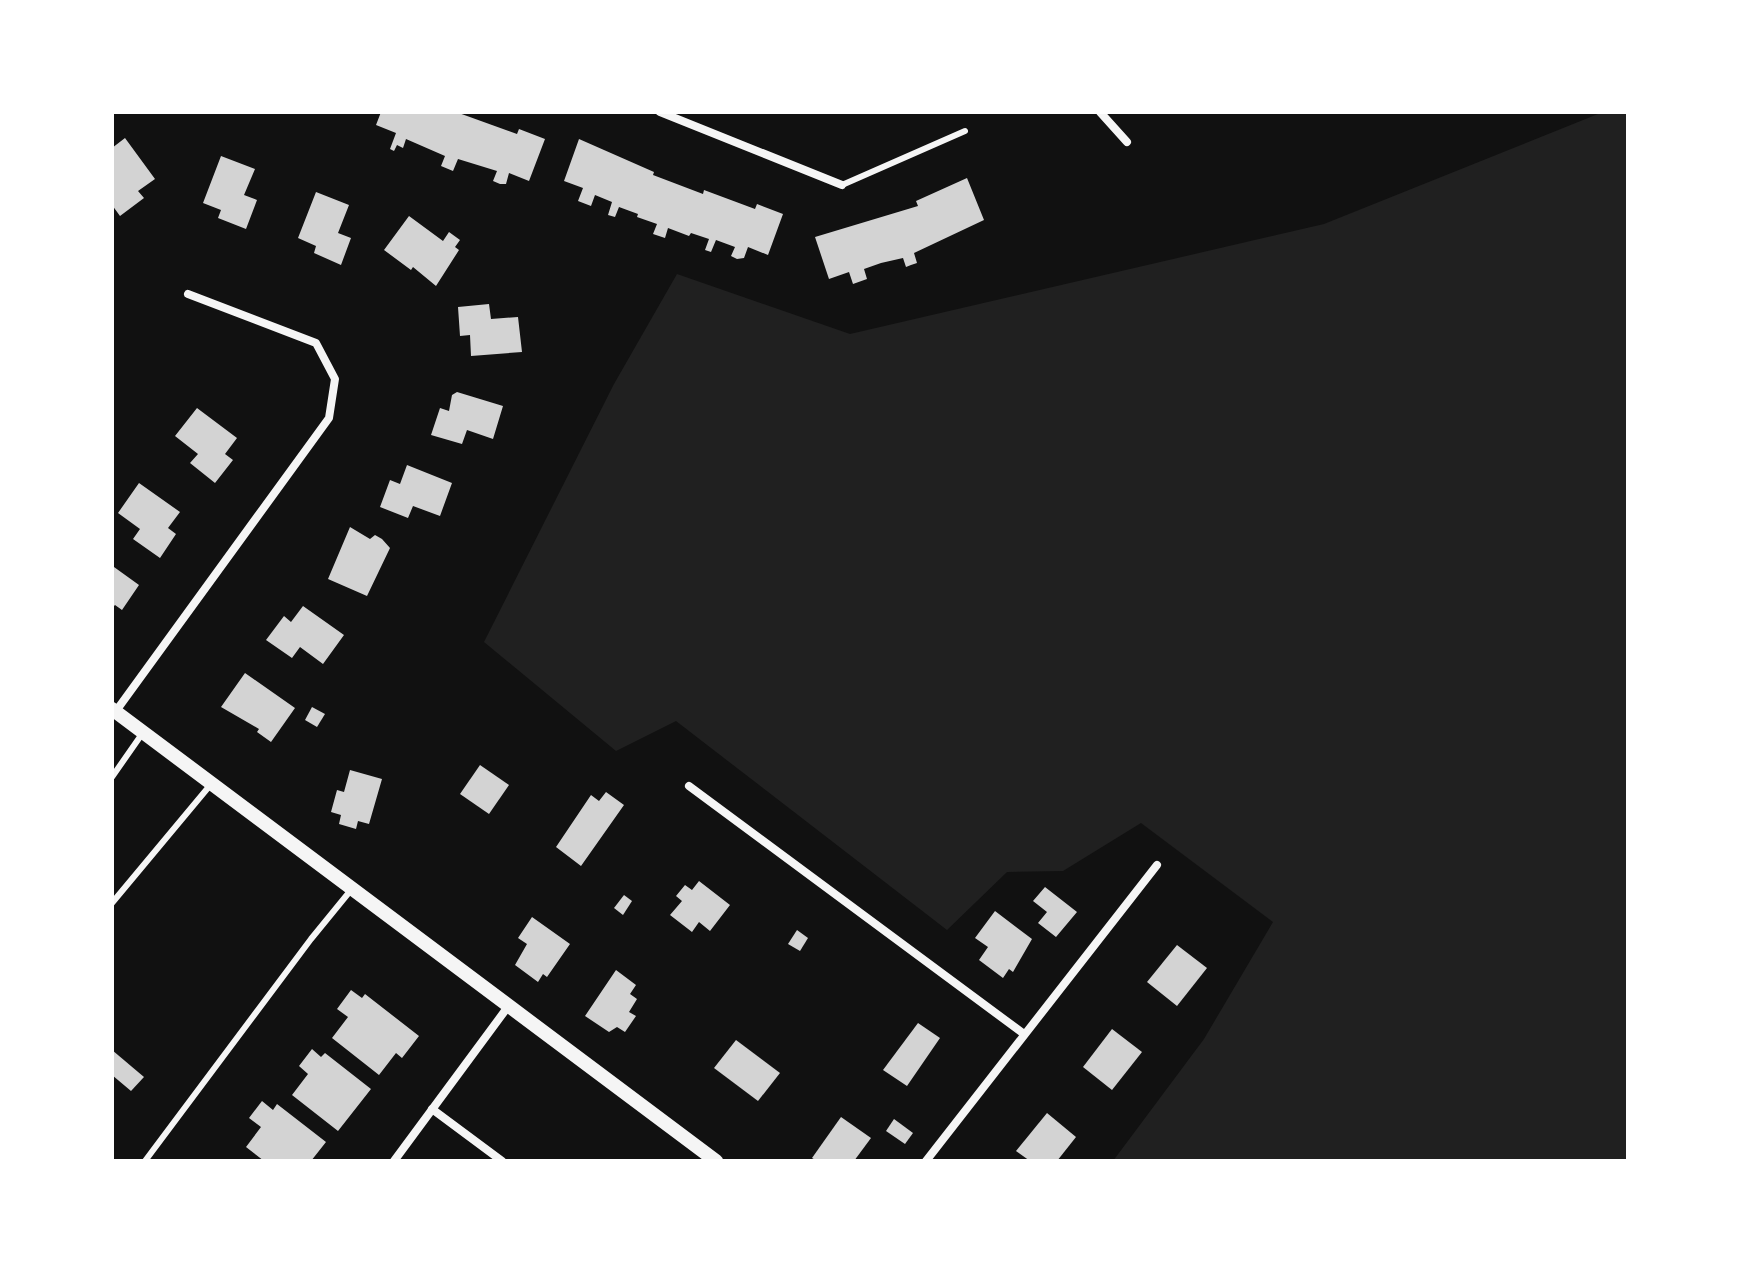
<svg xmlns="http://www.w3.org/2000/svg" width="1740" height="1273" font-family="Cabin,sans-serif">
<rect width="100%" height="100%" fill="#111"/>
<polygon fill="#202020" points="1603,112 1628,112 1628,1161 1113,1161 1204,1039 1273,922 1141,823 1063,871 1007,872 947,930 676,721 616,751 484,642 614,384 677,274 850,334 1324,224"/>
<g fill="#d3d3d3">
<polygon points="381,112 456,112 517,134 519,129 545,139 529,181 509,173 506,184 500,184 493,181 497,171 458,159 453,171 441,166 445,156 406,139 403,148 397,145 394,151 390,149 396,133 376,125"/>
<polygon points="125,138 155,179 138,191 144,198 120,216 112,205 112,148"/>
<polygon points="579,139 654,172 653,175 703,194 704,190 755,209 757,204 783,214 768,255 748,247 744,258 737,259 731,256 735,247 716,240 711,252 705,250 709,239 691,233 689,236 668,228 665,238 653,234 657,224 637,217 638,214 619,207 615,217 608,215 612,202 595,195 591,206 578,201 583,188 564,181"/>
<polygon points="221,156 255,169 244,195 257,200 246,229 218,218 221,210 203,203"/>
<polygon points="967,178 984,220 914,253 917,263 911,265 906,267 903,258 881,263 864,269 867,279 853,284 849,272 829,279 815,237 918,206 916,201"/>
<polygon points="316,192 349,205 338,233 351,238 341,265 314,253 316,246 298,238"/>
<polygon points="409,216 443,241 449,232 460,240 455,247 459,250 436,286 413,267 411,270 384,250"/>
<polygon points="489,304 491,319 518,317 522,352 471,356 470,335 460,336 458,307"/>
<polygon points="457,392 503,406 493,439 467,430 462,444 431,435 440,408 449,411 452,395"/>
<polygon points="197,408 237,438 225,454 233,460 215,483 190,463 198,454 175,436"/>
<polygon points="407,465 452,483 440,516 413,506 408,518 380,507 390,480 400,484"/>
<polygon points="139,483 180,512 168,528 176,534 160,558 133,539 140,529 118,513"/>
<polygon points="350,527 370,539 375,535 382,539 390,548 367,596 328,579"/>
<polygon points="114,567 139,585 122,610 115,605 112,608"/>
<polygon points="303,606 344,635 323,664 300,647 292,658 266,640 284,616 291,622"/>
<polygon points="245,673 295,708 271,742 257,732 259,729 221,707"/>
<polygon points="312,707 325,714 317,727 305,720"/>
<polygon points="480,765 509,785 489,814 460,794"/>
<polygon points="350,770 382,779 369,824 358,821 356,829 339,824 341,815 331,812 337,790 344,792"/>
<polygon points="606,792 624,805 581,866 556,847 591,795 599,801"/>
<polygon points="699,881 730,905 710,931 699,922 692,932 670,915 682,901 676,896 685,885 692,890"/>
<polygon points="1045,887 1077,912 1056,937 1038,923 1047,912 1033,901"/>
<polygon points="624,895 632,901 623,915 614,908"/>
<polygon points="995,911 1032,939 1013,972 1009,969 1003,978 979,960 988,947 975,938"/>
<polygon points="532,917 570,944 547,977 543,974 538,982 515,965 527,944 518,938"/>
<polygon points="797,930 808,938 800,951 788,944"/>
<polygon points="1177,945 1207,968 1177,1006 1147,982"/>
<polygon points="616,970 636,985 630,994 637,999 629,1012 636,1016 625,1032 617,1027 609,1032 585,1016"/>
<polygon points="351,990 362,998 365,994 419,1036 402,1058 396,1053 379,1075 332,1038 348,1017 337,1009"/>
<polygon points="918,1023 940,1038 907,1086 883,1070"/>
<polygon points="1112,1029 1142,1052 1112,1090 1083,1067"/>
<polygon points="736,1040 780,1073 758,1101 714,1068"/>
<polygon points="312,1049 321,1057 325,1053 371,1089 338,1131 292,1095 308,1074 299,1066"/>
<polygon points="112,1050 144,1077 131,1091 112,1075"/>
<polygon points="262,1101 273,1110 277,1104 326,1142 311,1161 264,1161 246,1147 261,1127 249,1118"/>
<polygon points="1047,1113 1076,1137 1057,1161 1030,1161 1016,1151"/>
<polygon points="841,1117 871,1138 854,1161 817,1161 812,1158"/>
<polygon points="894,1119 913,1133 905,1144 886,1131"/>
</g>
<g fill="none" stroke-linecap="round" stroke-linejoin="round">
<g stroke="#f5f5f5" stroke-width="6">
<polyline points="842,185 965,131"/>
<polyline points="112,777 142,734"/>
<polyline points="112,903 212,783"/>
<polyline points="145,1161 311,939 351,890"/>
</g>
<g stroke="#f5f5f5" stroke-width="8">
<polyline points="660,112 842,185"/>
<polyline points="1100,112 1127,142"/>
<polyline points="116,711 329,418 335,379 316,343 188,294"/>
<polyline points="689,786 1024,1034"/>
<polyline points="432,1109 502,1161"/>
<polyline points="394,1161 507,1008"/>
<polyline points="926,1161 1157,865"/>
</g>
<polyline stroke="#f5f5f5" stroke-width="14" points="112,709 716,1161"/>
</g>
<rect width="1740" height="1273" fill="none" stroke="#ffffff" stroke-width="228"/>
</svg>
